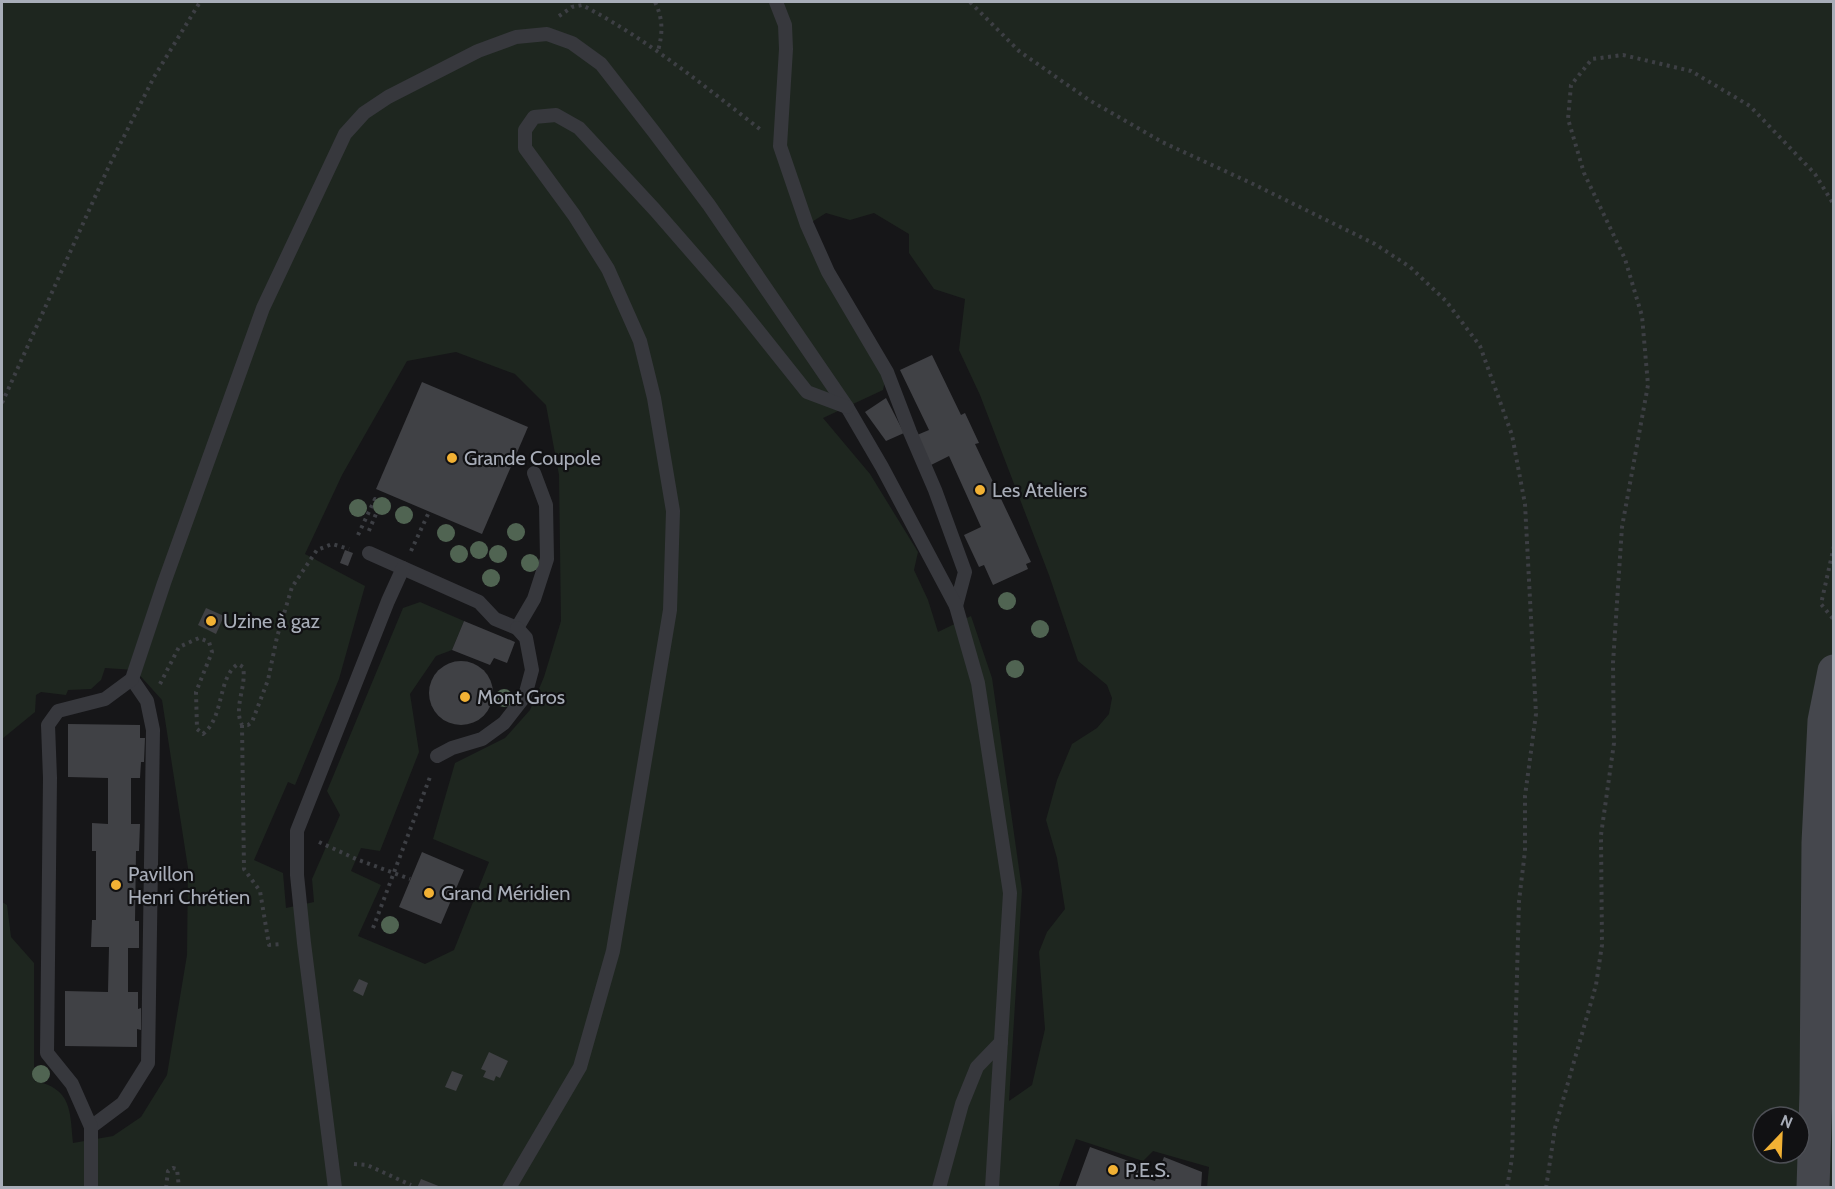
<svg xmlns="http://www.w3.org/2000/svg" width="1835" height="1189" font-family="Cabin,sans-serif">
<rect width="100%" height="100%" fill="#161618"/>
<path fill="#1e261f" fill-rule="evenodd" d="M2,2h1831v1185h-626l2,-20 -56,-16 -10,10 -67,-22 -18,49 -1056,-1v-285l5,3 4,32 23,26v118c38,7 36,30 39,62l40,-7 28,-19 26,-42 20,-120 1,-87 -26,-168 -27,-30 -30,-2 -4,12 -10,9 -23,1 -2,5 -25,-3 -5,3 -1,17 -33,27zM826,213l24,7 24,-7 35,21v19l25,36 31,10 -6,51 21,45 69,180 29,86 29,24 5,13 -3,16 -12,14 -25,16 -15,36 -11,40 11,38 8,51 -18,23 -8,20 6,77 -13,56 -23,16 13,-211 -30,-212 -21,-62 -33,16 -10,-32 -14,-30 4,-18 -48,-78 -47,-56 60,-28 4,-18 -80,-147zM456,352l59,22 31,31 13,70 2,146 -17,56 -14,33 -25,28 -50,25 -22,76 56,23 -35,88 -29,14 -67,-28 23,-51 -30,-14 10,-23 19,3 39,-99 -9,-58 26,-38 16,-6 12,-29 -44,-19 -17,6 -76,183 13,24 -28,64 2,23 -28,6 -3,-35 -29,-13 34,-78 7,3 44,-106 26,-93 -60,-32 37,-79 65,-114zM1763,1117h36v36h-36z"/>
<g fill="#404145">
<polygon points="932,355 961,415 965,413 979,443 975,444 1031,562 1026,564 1028,569 993,585 984,565 979,567 964,535 981,527 949,456 931,465 917,435 929,430 900,370"/>
<polygon points="422,382 528,427 482,534 376,489"/>
<polygon points="886,398 904,433 886,441 865,412"/>
<polygon points="345,550 353,553 348,566 340,563"/>
<polygon points="206,608 224,616 216,634 198,625"/>
<polygon points="464,621 515,642 507,663 494,658 490,665 452,650"/>
<circle cx="461" cy="693" r="32"/>
<polygon points="68,724 140,725 140,738 145,738 144,762 141,762 140,778 131,778 131,824 140,824 139,851 136,851 135,921 139,921 139,948 128,948 128,992 138,992 138,1009 141,1008 141,1030 137,1029 137,1047 65,1046 65,991 108,992 109,947 91,947 92,920 96,920 96,851 92,851 92,823 108,824 108,778 68,777"/>
<polygon points="422,852 464,870 441,924 399,907"/>
<polygon points="359,979 368,983 363,996 353,991"/>
<polygon points="489,1052 508,1061 500,1078 496,1076 494,1081 483,1077 486,1071 481,1069"/>
<polygon points="452,1071 463,1075 456,1091 445,1087"/>
<polygon points="1090,1147 1145,1167 1142,1177 1155,1181 1164,1157 1202,1172 1201,1188 1075,1188"/>
<polygon points="421,1179 441,1187 441,1188 417,1188"/>
</g>
<g fill="none" stroke-linecap="round" stroke-linejoin="round">
<g stroke="#3d3f44" stroke-width="4" stroke-dasharray="3 4.5" stroke-linecap="butt">
<path d="M655,2c8,17 8,30 3,49"/>
<polyline points="970,2 1019,51 1089,100 1162,142 1251,183 1375,244 1410,267 1446,301 1480,346 1512,435 1525,504 1536,714 1525,796 1525,851 1519,901 1512,1158 1507,1188"/>
<path d="M559,16l13,-9 10,-2c65,34 121,80 179,125"/>
<polyline points="2,403 109,166 154,77 200,2"/>
<polyline points="358,535 375,499 381,502 368,533"/>
<polyline points="1834,546 1821,604 1834,620"/>
<polyline points="411,551 429,512"/>
<path d="M160,684l19,-37 20,-9 10,4 3,10 -16,40 1,37 6,5c22,-18 14,-56 35,-70l5,3c4,19 -10,41 -1,58h6l4,-3 16,-42 9,-43 15,-50 25,-37 15,-6 17,5"/>
<polyline points="242,725 244,869 260,891 269,945 282,944"/>
<polyline points="319,842 356,859 410,879"/>
<polyline points="373,928 430,777"/>
<polyline points="354,1164 367,1165 411,1185"/>
<polyline points="166,1188 168,1171 173,1168 177,1169 179,1188"/>
<polyline points="1546,1188 1555,1128 1596,985 1602,945 1601,835 1614,743 1613,663 1622,527 1648,385 1642,316 1625,259 1584,173 1568,119 1571,85 1592,59 1623,55 1691,71 1750,106 1815,174 1834,205"/>
</g>
<g stroke="#37383d" stroke-width="14">
<polyline points="776,2 785,25 786,49 780,146 807,225 828,272 887,372 910,432 935,490 965,572 956,606"/>
<polyline points="369,553 479,602 495,619 517,628 534,599 547,559 546,505 534,473"/>
<polyline points="437,756 452,748 482,739 504,723 525,696 532,670 526,638 517,628"/>
<polyline points="91,1127 123,1103 148,1063 153,730 147,701 132,679"/>
<polyline points="91,1188 91,1127 72,1084 47,1053 50,778 48,725 58,711 105,699 132,679 164,583 263,308 345,134 364,113 388,97 478,51 516,37 547,34 572,43 601,64 654,132 709,205 847,407 882,467 956,606 978,683 1010,893 992,1188"/>
<polyline points="335,1188 304,943 297,875 297,831 388,601 403,568"/>
<polyline points="509,1188 580,1067 613,951 670,610 673,511 654,398 640,341 608,269 574,215 525,148 525,130 534,117 556,115 579,128 655,210 736,303 807,392 847,407"/>
<polyline points="939,1188 962,1104 977,1067 1001,1042"/>
</g>
<polyline stroke="#45474d" stroke-width="33" points="1813,1188 1816,1092 1818,843 1824,721 1834,671"/>
</g>
<g fill="#506452">
<circle cx="382" cy="506" r="9"/>
<circle cx="358" cy="508" r="9"/>
<circle cx="404" cy="515" r="9"/>
<circle cx="516" cy="532" r="9"/>
<circle cx="446" cy="533" r="9"/>
<circle cx="479" cy="550" r="9"/>
<circle cx="459" cy="554" r="9"/>
<circle cx="498" cy="554" r="9"/>
<circle cx="530" cy="563" r="9"/>
<circle cx="491" cy="578" r="9"/>
<circle cx="1007" cy="601" r="9"/>
<circle cx="1040" cy="629" r="9"/>
<circle cx="1015" cy="669" r="9"/>
<circle cx="504" cy="698" r="9"/>
<circle cx="390" cy="925" r="9"/>
<circle cx="41" cy="1074" r="9"/>
</g>
<g fill="#f2b134" stroke="#111113" stroke-width="2">
<circle cx="452" cy="458" r="6"/>
<circle cx="980" cy="490" r="6"/>
<circle cx="211" cy="621" r="6"/>
<circle cx="465" cy="697" r="6"/>
<circle cx="116" cy="885" r="6"/>
<circle cx="429" cy="893" r="6"/>
<circle cx="1113" cy="1170" r="6"/>
</g>
<g text-anchor="middle" dominant-baseline="central" stroke-width="4.5" stroke-linejoin="round" paint-order="stroke">
<g font-size="20" fill="#a8adb8" stroke="#111113" text-anchor="start">
<text x="464" y="458">Grande Coupole</text>
<text x="992" y="490">Les Ateliers</text>
<text x="223" y="621">Uzine à gaz</text>
<text x="477" y="697">Mont Gros</text>
<text x="128" y="874">Pavillon<tspan x="128" dy="23">Henri Chrétien</tspan></text>
<text x="441" y="893">Grand Méridien</text>
<text x="1125" y="1170">P.E.S.</text>
</g>
</g>
<rect width="1835" height="1189" fill="none" stroke="#a8adb8" stroke-width="6"/>
<g transform="translate(1781 1135) rotate(23)"><circle r="28" fill="#111113" stroke="#4d4f55" stroke-width="1.5"/>
<path d="M0-4.5L10 22L0 15L-10 22Z" fill="#f2b134"/>
<text y="-9" font-size="16" font-weight="bold" text-anchor="middle" fill="#a8adb8">N</text>
</g>
</svg>
